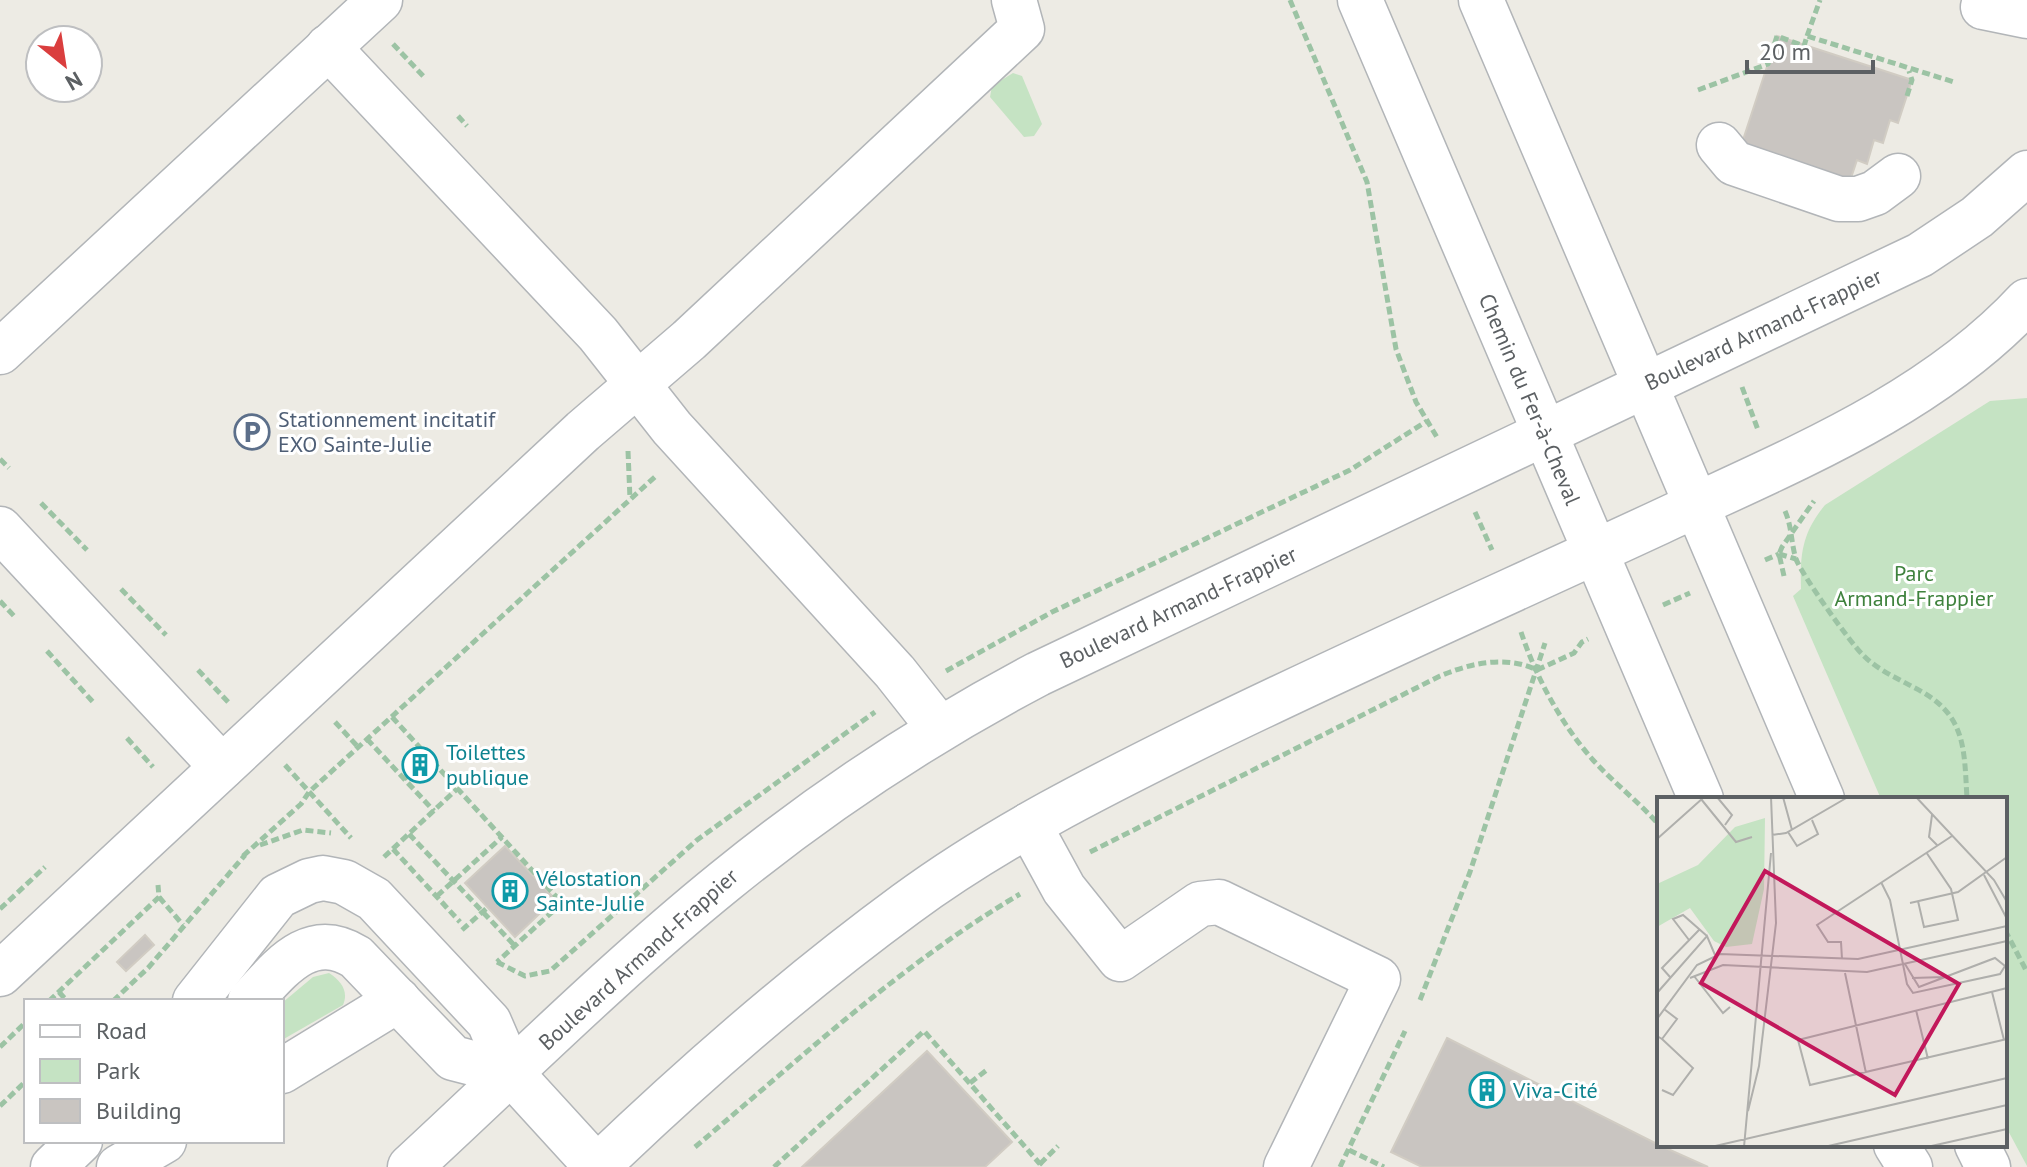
<svg xmlns="http://www.w3.org/2000/svg" width="2027" height="1167" font-family="'PT Sans',sans-serif">
<rect width="100%" height="100%" fill="#edebe4"/>
<g fill="#c5e3c3">
<polygon points="1013,73 1022,76 1042,124 1034,136 1024,137 990,97 992,86"/>
<path d="M2027,398v768l-22,-41v-326h-124l-88,-203 8,-7c-1,-35 1,-56 24,-84l165,-104z"/>
<path d="M329,973c12,8 20,18 14,32l-61,35v-37l31,-26z"/>
</g>
<g fill="#c9c5c1" stroke="#d1ccc3" stroke-width="2">
<polygon points="1777,36 1912,80 1898,123 1890,120 1883,143 1874,140 1867,164 1857,160 1850,181 1741,146"/>
<polygon points="419,751 434,767 421,779 406,763"/>
<polygon points="505,846 555,899 515,937 465,883"/>
<polygon points="145,935 154,945 126,971 117,962"/>
<polygon points="1447,1038 1659,1145 1708,1167 1422,1167 1391,1152"/>
<polygon points="927,1051 1012,1142 985,1167 802,1167"/>
</g>
<g fill="none" stroke-linecap="round" stroke-linejoin="round">
<defs>
<g id="minor">
<polyline points="1360,0 1701,799"/>
<polyline points="1481,0 1822,799"/>
<polyline points="1985,0 1983,7 2027,16"/>
<polyline points="328,47 598,334 672,428 895,672 940,729"/>
<polyline points="1719,145 1734,163 1839,199 1858,199 1875,193 1898,176"/>
<polyline points="0,352 380,0"/>
<polyline points="0,529 222,767"/>
<polyline points="1029,825 1064,889 1120,959 1200,904 1219,902 1378,979 1286,1167"/>
<polyline points="0,974 583,431 689,340 1022,29 1014,0"/>
<path d="M195,1001l83,-105 31,-15 14,-3 21,4 30,17 115,123 22,51 86,94c98,-94 200,-183 309,-263 91,-67 193,-118 294,-168 151,-74 307,-143 460,-214 127,-60 270,-116 367,-221"/>
<path d="M250,1001c30,-32 59,-73 106,-44l97,101 58,15"/>
<polyline points="282,1071 398,1000"/>
<polyline points="1896,1145 1910,1167"/>
<polyline points="1977,1145 1988,1167"/>
<polyline points="53,1167 80,1141"/>
<polyline points="119,1167 164,1141"/>
<path d="M410,1167c104,-96 205,-197 315,-286 97,-79 203,-149 313,-207l882,-419 57,-38 50,-44"/>
</g>
</defs>
<use href="#minor" stroke="#b2b5b8" stroke-width="47"/>
<g stroke="#9cc3a4" stroke-width="5" stroke-dasharray="8 4" stroke-linecap="butt">
<polyline points="1290,0 1367,182 1396,349 1416,402 1438,439"/>
<polyline points="1807,36 1820,0"/>
<polyline points="393,44 425,78"/>
<polyline points="1698,90 1768,64 1777,36 1804,46 1807,36 1954,82"/>
<polyline points="1907,96 1912,80 1909,71"/>
<polyline points="458,116 467,126"/>
<polyline points="1742,387 1758,430"/>
<polyline points="628,451 630,499"/>
<polyline points="0,459 9,468"/>
<polyline points="41,503 87,550"/>
<path d="M1785,511c7,16 6,32 11,48 6,16 53,82 66,95 14,15 33,23 51,33 53,26 51,59 54,112"/>
<polyline points="1475,512 1492,550"/>
<polyline points="1779,554 1796,559"/>
<polyline points="1765,560 1779,554"/>
<polyline points="1784,576 1779,554 1782,547 1814,501"/>
<polyline points="121,589 166,635"/>
<polyline points="0,601 15,617"/>
<polyline points="1663,605 1690,593"/>
<path d="M1521,632c15,45 40,92 72,128 21,23 46,42 66,65"/>
<polyline points="47,651 93,702"/>
<polyline points="198,670 229,703"/>
<polyline points="946,671 1052,612 1350,470 1427,421"/>
<polyline points="392,717 562,903 497,962"/>
<polyline points="335,722 359,748"/>
<polyline points="127,738 153,767"/>
<polyline points="367,739 434,811"/>
<polyline points="285,765 351,838"/>
<polyline points="404,779 414,771"/>
<polyline points="409,834 515,946"/>
<polyline points="260,845 303,830 331,833"/>
<polyline points="393,849 460,922"/>
<path d="M1090,852l350,-176c31,-13 66,-21 97,-6l37,-17 8,-11 6,-3"/>
<polyline points="243,856 301,804 309,792 657,475"/>
<polyline points="384,857 457,789"/>
<polyline points="437,896 502,837"/>
<polyline points="159,897 183,925"/>
<polyline points="0,909 45,867"/>
<polyline points="462,930 488,907"/>
<polyline points="2005,930 2027,972"/>
<polyline points="497,962 525,976 550,971 697,840 875,712"/>
<polyline points="59,992 67,1001"/>
<polyline points="1420,1000 1470,872 1545,643"/>
<polyline points="49,1001 159,897 158,885"/>
<polyline points="113,1001 148,968 245,855"/>
<polyline points="0,1047 26,1022"/>
<polyline points="970,1083 988,1069"/>
<polyline points="0,1106 26,1081"/>
<path d="M695,1147c106,-89 205,-182 325,-253"/>
<polyline points="1349,1150 1384,1167"/>
<polyline points="1040,1164 1058,1146"/>
<polyline points="774,1167 924,1031 1040,1164 1037,1167"/>
<polyline points="1340,1167 1405,1031"/>
</g>
<use href="#minor" stroke="#fff" stroke-width="44"/>
</g>
<defs>
<symbol id="parking-ring" viewBox="-11 -11 22 22"><circle r="9.5" fill="#fff" stroke="#5c6f8a" stroke-width="1.5"/><path d="M-3.5-5.5H1a3.5 3.5 0 0 1 0 7H-1V5.5H-3.5ZM-1-3.4V-.6H.8a1.4 1.4 0 0 0 0-2.8Z" fill="#5c6f8a"/></symbol>
<symbol id="building-ring" viewBox="-11 -11 22 22"><circle r="9.5" fill="#fff" stroke="#0f9aa8" stroke-width="1.5"/><path d="M-4-6H4V6H1V3H-1V6H-4ZM-2.5-4.3h1.7v1.8h-1.7ZM.8-4.3h1.7v1.8H.8ZM-2.5-1h1.7V.8h-1.7ZM.8-1h1.7V.8H.8Z" fill="#0f9aa8"/></symbol>
</defs>
<g fill-rule="evenodd">
<use href="#parking-ring" x="232" y="412" width="40" height="40"/>
<use href="#building-ring" x="400" y="745" width="40" height="40"/>
<use href="#building-ring" x="490" y="871" width="40" height="40"/>
<use href="#building-ring" x="1467" y="1070" width="40" height="40"/>
</g>
<g text-anchor="middle" dominant-baseline="central" stroke-width="6" stroke-linejoin="round" paint-order="stroke">
<g font-size="22" fill="#5c6063" stroke="#fff">
<text transform="translate(1763 329) rotate(-25)">Boulevard Armand-Frappier</text>
<text transform="translate(1530 399) rotate(67)">Chemin du Fer-à-Cheval</text>
<text transform="translate(1178 607) rotate(-25)">Boulevard Armand-Frappier</text>
<text transform="translate(638 959) rotate(-42)">Boulevard Armand-Frappier</text>
</g>
<g font-size="22" fill="#4e5e75" stroke="#fff" text-anchor="start">
<text x="278" y="419">Stationnement incitatif<tspan x="278" dy="25">EXO Sainte-Julie</tspan></text>
</g>
<g font-size="22" fill="#3f823d" stroke="#fff">
<text x="1914" y="573">Parc<tspan x="1914" dy="25">Armand-Frappier</tspan></text>
</g>
<g font-size="22" fill="#0d838f" stroke="#fff" text-anchor="start">
<text x="446" y="752">Toilettes<tspan x="446" dy="25">publique</tspan></text>
<text x="536" y="878">Vélostation<tspan x="536" dy="25">Sainte-Julie</tspan></text>
<text x="1513" y="1090">Viva-Cité</text>
</g>
</g>
<g transform="translate(1657 797)">
<rect width="350" height="350" fill="#edebe4"/>
<path d="M108,21l-1,71 -12,55 -26,3 -12,-6 -24,-33 -33,19v-43l41,-19 37,-38z" fill="#c5e3c3"/>
<path fill="none" stroke="#afafac" stroke-width="2" d="M60,0l15,18 -7,10M126,0l9,33M259,0l78,83 13,22M44,2l35,43 16,-5M275,18l-3,22 8,8M131,35l9,14 21,-12 -6,-14M115,38l14,-2 62,-36M0,42l46,-41M327,78l23,44M224,85l9,18 17,84 6,9 87,-19 5,-8 -10,-8 -76,29 -14,-23M261,104l6,26 34,-7 -7,-31 -25,-37M253,106l48,-11 49,-35M32,143l-16,-21 10,-4 24,21M185,162l-1,-17h-13l-11,-17 135,-89M188,176l21,100M37,179l29,37 7,-6M13,180l-8,-9 37,-38M33,181l33,-13 144,7 140,-31M255,181l33,-1M350,191l-209,52 12,45 197,-46M335,195l12,48M0,196l50,-57 8,19M259,213l12,49M0,222l40,-54 23,-11 138,5 149,-33M0,239l5,3 15,-20 -13,-10M5,293l11,5 20,-27 -31,-29M91,314l11,-45 17,-143 -5,-126M54,350l296,-69M87,350l27,-294M167,350l183,-42M270,350l80,-18"/>
<path fill="#c2185b" fill-opacity="0.15" stroke="#c2185b" stroke-width="4" d="M108,74l194,113 -64,111 -194,-112z"/>
<rect width="350" height="350" fill="none" stroke="#5c6063" stroke-width="4"/>
</g>
<rect x="24" y="999" width="260" height="144" fill="#ffffff" stroke="#bebfc1" stroke-width="2"/>
<rect x="40" y="1025" width="40" height="12" fill="#ffffff" stroke="#bebfc1" stroke-width="2"/>
<text x="96" y="1039" font-size="24" fill="#5c6063">Road</text>
<rect x="40" y="1059" width="40" height="24" fill="#c5e3c3" stroke="#bebfc1" stroke-width="2"/>
<text x="96" y="1079" font-size="24" fill="#5c6063">Park</text>
<rect x="40" y="1099" width="40" height="24" fill="#c9c5c1" stroke="#bebfc1" stroke-width="2"/>
<text x="96" y="1119" font-size="24" fill="#5c6063">Building</text>
<g transform="translate(64 64) rotate(150)"><circle r="38" fill="#ffffff" stroke="#bebfc1" stroke-width="2"/>
<path d="M0-6L14 30L0 20L-14 30Z" fill="#da3e3e"/>
<text y="-12" font-size="22" font-weight="bold" text-anchor="middle" fill="#5c6063">N</text>
</g>
<path d="M1747 60v12h126v-12" fill="none" stroke="#5c6063" stroke-width="4"/>
<text x="1759" y="60" font-size="24" fill="#5c6063" stroke="#ffffff" stroke-width="6" paint-order="stroke">20 m</text>
</svg>
